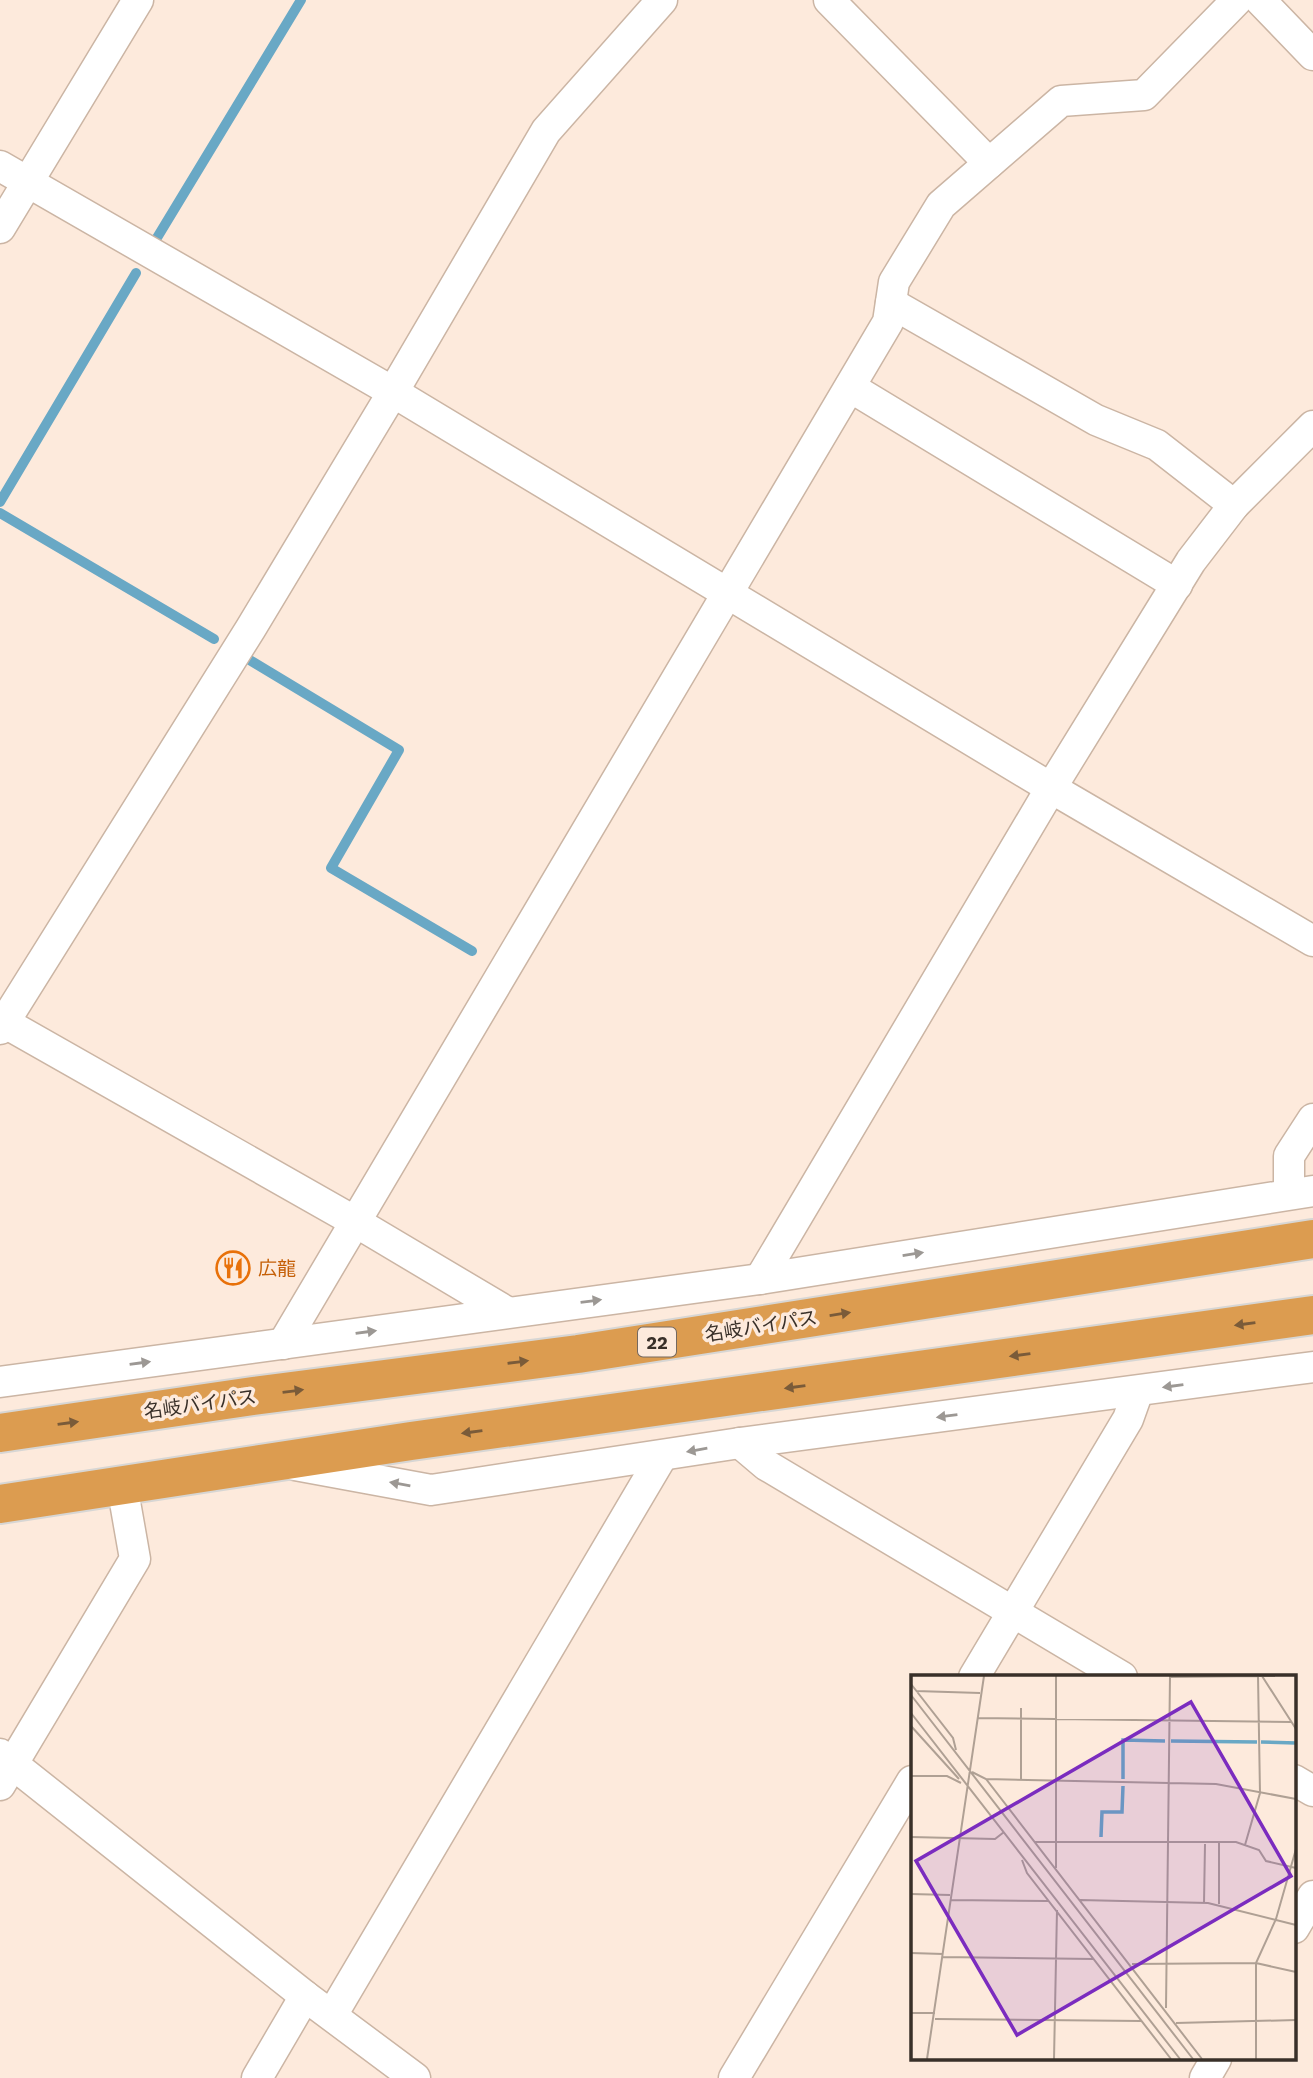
<svg xmlns="http://www.w3.org/2000/svg" width="1313" height="2078" font-family="'Work Sans','Noto Sans JP',sans-serif">
<rect width="100%" height="100%" fill="#fdeadc"/>
<g fill="none" stroke-linecap="round" stroke-linejoin="round">
<g stroke="#69a8c5" stroke-width="10">
<polyline points="152,246 301,0"/>
<polyline points="0,502 136,273"/>
<polyline points="0,513 214,639"/>
<polyline points="243,656 399,750 331,868 472,951"/>
</g>
<defs>
<g id="minor">
<polyline points="829,0 989,163"/>
<polyline points="1260,0 1313,55"/>
<polyline points="0,166 393,392 1051,788 1313,941"/>
<polyline points="0,228 138,0"/>
<polyline points="891,303 1096,420 1157,445 1234,505"/>
<polyline points="850,387 1177,585"/>
<polyline points="0,1020 354,1221 507,1312"/>
<polyline points="0,1029 251,628 393,392 546,131 662,0"/>
<polyline points="1289,1194 1289,1156 1313,1119"/>
<polyline points="760,1279 1051,788 1191,561 1234,505 1313,426"/>
<polyline points="283,1344 888,322 894,282 941,205 1061,101 1144,95 1237,0"/>
<polyline points="0,1382 760,1279 1313,1191"/>
<polyline points="740,1443 766,1465 1122,1677"/>
<polyline points="295,1465 431,1490 740,1443 1313,1367"/>
<polyline points="974,1677 1128,1419 1138,1391"/>
<polyline points="0,1754 305,1996 415,2078"/>
<polyline points="1294,1780 1313,1791"/>
<polyline points="0,1785 135,1559 122,1485"/>
<polyline points="1294,1928 1313,1896"/>
<polyline points="332,2015 662,1456"/>
<polyline points="257,2078 305,1996"/>
<polyline points="734,2078 912,1781"/>
<polyline points="1205,2078 1216,2059"/>
</g>
<g id="trunk">
<polyline points="0,1433 253,1396 578,1354 1313,1239"/>
<polyline points="0,1504 411,1441 1313,1315"/>
</g>
</defs>
<use href="#minor" stroke="#cbb5a4" stroke-width="33"/>
<use href="#trunk" stroke="#d7d6d4" stroke-width="42"/>
<use href="#minor" stroke="#fff" stroke-width="30"/>
<use href="#trunk" stroke="#dc9c50" stroke-width="38"/>
</g>
<defs><path id="oneway-solid" d="M-6-.8H1V-3.2L6.5 0L1 3.2V.8H-6Z" transform="scale(1.75)"/></defs>
<g fill="#9c9894">
<use href="#oneway-solid" transform="translate(913 1254) rotate(-9)"/>
<use href="#oneway-solid" transform="translate(591 1301) rotate(-7)"/>
<use href="#oneway-solid" transform="translate(366 1332) rotate(-8)"/>
<use href="#oneway-solid" transform="translate(140 1363) rotate(-8)"/>
<use href="#oneway-solid" transform="translate(1173 1386) rotate(172)"/>
<use href="#oneway-solid" transform="translate(947 1416) rotate(173)"/>
<use href="#oneway-solid" transform="translate(697 1450) rotate(170)"/>
<use href="#oneway-solid" transform="translate(400 1484) rotate(-170)"/>
</g>
<g fill="#7a5b39">
<use href="#oneway-solid" transform="translate(840 1314) rotate(-9)"/>
<use href="#oneway-solid" transform="translate(1245 1324) rotate(172)"/>
<use href="#oneway-solid" transform="translate(1020 1355) rotate(172)"/>
<use href="#oneway-solid" transform="translate(518 1362) rotate(-7)"/>
<use href="#oneway-solid" transform="translate(795 1387) rotate(172)"/>
<use href="#oneway-solid" transform="translate(293 1391) rotate(-7)"/>
<use href="#oneway-solid" transform="translate(68 1423) rotate(-8)"/>
<use href="#oneway-solid" transform="translate(472 1432) rotate(172)"/>
</g>
<defs>
<symbol id="restaurant-ring" viewBox="-11 -11 22 22"><circle r="9.5" fill="#fdeadc" stroke="#e8710a" stroke-width="1.5"/><path d="M-5-6h1v4h1v-4h1v4h1v-4h1v5L-1.5 .5V6h-2V.5L-5-1ZM5-6V6H3V1.5H1.5Q1.5-4 5-6Z" fill="#e8710a"/></symbol>
</defs>
<g fill-rule="evenodd">
<use href="#restaurant-ring" x="214" y="1249" width="38" height="38"/>
</g>
<g text-anchor="middle" dominant-baseline="central" stroke-width="7" stroke-linejoin="round" paint-order="stroke">
<rect fill="#fdeadc" stroke="#74685f" stroke-width="2" x="638" y="1327.5" width="38" height="29" rx="5"/>
<g font-size="18" font-weight="bold" fill="#393029">
<text x="657" y="1342">22</text>
</g>
<g font-size="19" fill="#c56008" stroke="#fdeadc" text-anchor="start">
<text x="258" y="1268">広龍</text>
</g>
<g font-size="19" fill="#393029" stroke="#fdeadc">
<text transform="translate(761 1326) rotate(-9)">名岐バイパス</text>
<text transform="translate(200 1404) rotate(-8)">名岐バイパス</text>
</g>
</g>
<g transform="translate(911 1675)">
<rect width="385" height="385" fill="#fdeadc"/>
<path fill="none" stroke="#69a8c5" stroke-width="3.5" d="M260,66l86,1M350,67l35,1M212,104v-39l42,1M190,162l1,-25h20l1,-26"/>
<path fill="none" stroke="#afa094" stroke-width="2" d="M145,1v192M351,1l34,53M259,2l88,-1M0,9l42,54 3,12M5,16l64,2M0,20l282,364M110,33v72M0,38l269,346M66,43l314,4M0,51l48,53M61,97l14,7 216,280M0,101h36l14,7M75,104l230,5 80,15M0,162l84,2 9,-7M124,167h201l23,8 7,11 30,7M334,170l15,-52 -2,-117h17M111,185l5,13 144,186M0,219l39,1M39,225l98,1M169,225l128,3 88,22M293,228l1,-59M308,229v-61M0,278l32,1M31,282l152,2M221,289l124,-1 40,9M255,333l4,-332M0,338h24M24,344l206,2M265,348l120,-3M16,384l57,-383M143,384l3,-149M345,384v-96l20,-44 20,-70"/>
<path fill="#7b2cbf" fill-opacity="0.15" stroke="#7b2cbf" stroke-width="3.5" d="M280,27l100,174 -274,159 -101,-174z"/>
<rect width="385" height="385" fill="none" stroke="#393029" stroke-width="3.5"/>
</g>
</svg>
